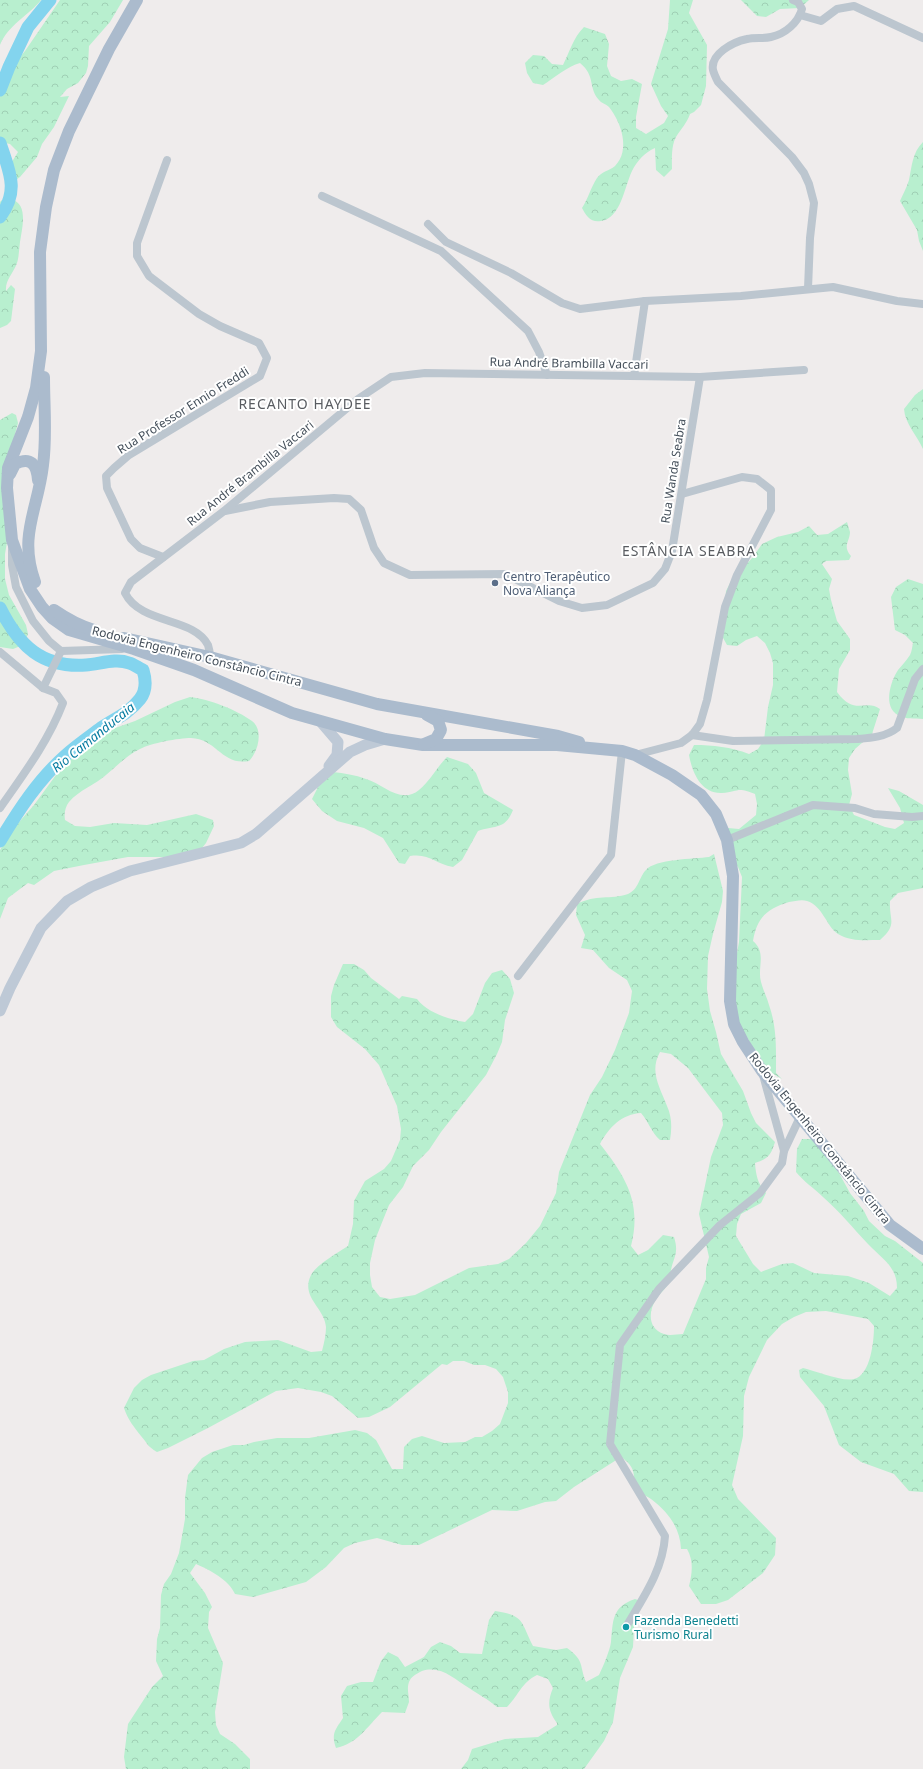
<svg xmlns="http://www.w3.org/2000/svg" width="923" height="1769" font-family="'Noto Sans',sans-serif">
<defs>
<pattern id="forest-crowns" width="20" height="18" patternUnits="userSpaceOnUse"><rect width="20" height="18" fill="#b8efcf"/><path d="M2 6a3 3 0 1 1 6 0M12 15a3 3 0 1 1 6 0" fill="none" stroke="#9fcfb4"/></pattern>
</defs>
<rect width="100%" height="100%" fill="#efecec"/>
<g fill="url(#forest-crowns)" fill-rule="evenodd">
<path d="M0,0h41c-13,16 -33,25 -41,45z"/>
<polygon points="60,0 123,0 110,22 89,46 88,66 86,73 78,83 67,89 60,97 69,96 54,127 42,144 37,157 20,177 10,184 4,176 5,173 18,152 10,144 0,142 0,79 7,69 16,62 25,51"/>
<path d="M670,0h23l-4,13 18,32 -1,41 -5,19 -7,7 -4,2c-3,9 -9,15 -14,23 -5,9 -4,22 -4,32l-8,8 -8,-7 -1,-22c-10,4 -18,13 -23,23 -8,17 -11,47 -31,50 -10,2 -15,-5 -19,-13 6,-9 9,-21 15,-30 5,-7 12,-7 18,-12 16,-16 6,-44 -6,-59 -3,-3 -8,-4 -10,-7 -11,-12 -3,-24 -19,-37 -12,3 -26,15 -37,22l-10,-2 -6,-10 -2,-10 8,-8 11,1 8,8 11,1c7,-14 10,-27 21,-38l21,7 4,10 -2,22 4,10 10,5 11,-2 10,5 -6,33v11l10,6 18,-11 4,-7 -7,-10 -10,-22 17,-55z"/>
<polygon points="741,0 809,0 800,8 780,9 766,17 757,16"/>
<path d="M923,142v109l-4,-10 -2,-11 -17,-29c3,-7 7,-14 9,-21 3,-14 3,-27 14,-38z"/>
<path d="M11,199c18,5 11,29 9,43 -1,7 -1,15 -3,21 -4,11 -12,17 -11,28l5,-6 4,4 -4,32 -4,4 -7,3v-115l1,-5 -1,-6 2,-2z"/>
<path d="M923,389v60c-6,-14 -18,-25 -19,-40l11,-14z"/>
<polygon points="12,413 16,415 18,423 14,438 9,530 5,554 5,579 9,595 26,625 28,634 23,645 13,649 0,647 0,420"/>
<path d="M847,522c1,3 2,7 3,10 0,9 -8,14 1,24l-2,4 -23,1 -4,3 10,15 -3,10 2,11 6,21 13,18v11l-11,19 -2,23c18,25 29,6 43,17l-8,25 -17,15 -6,9 -1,12 4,24 -3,11 5,10 31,12 10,2 9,-6 -4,-15 -12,-20 11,3 24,14v83l-25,5 -8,8c-1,20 8,23 -10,39 -14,0 -29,2 -42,-6 -12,-8 -15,-28 -31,-33 -5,-2 -12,0 -18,1 -22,7 -32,15 -36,39 14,12 4,26 8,41 2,8 6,15 8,23 8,22 7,45 7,68l6,6 -17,-10 -29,-51 -1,-54 4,-22 3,-65 -4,-10 -8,-8 -2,-31 11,1 17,-14 1,-11 -2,-10c-18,-8 -17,-2 -33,-1 -21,1 -30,-21 -33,-38l5,-10c19,0 37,2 55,9l9,-5 6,-9 4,-33 5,-22v-22l-3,-10 -5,-10 -8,-7 -11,4 -9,6 -10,-1 -5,-9 3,-33 1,-12 5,-10 22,-24 9,-13 15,-7 21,-5 11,-6 8,9 11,-1z"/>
<path d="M908,579l15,5v135c-8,-1 -17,1 -25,-4 -15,-8 -8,-33 0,-45 4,-5 8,-9 12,-15 2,-4 2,-8 3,-12l-8,-8 -10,-5 -4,-33 5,-10z"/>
<path d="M190,697c19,2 47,13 62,24 12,9 6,31 -3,40 -27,5 -32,-22 -58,-23 -12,0 -40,5 -51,11 -13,6 -23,17 -34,26 -11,10 -27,15 -37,27 -4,5 -5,12 -4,18l10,6 15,1 24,-4 33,2 49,-11 17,6 1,6 -8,17 -4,5 -32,9h-42l-44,8 -30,6 -20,14 -6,-2 -20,15 -8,21v-69l13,-21 21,-24 22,-30 21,-24 24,-18 34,-12 40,-19z"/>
<path d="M447,757l21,7 8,9 8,20 29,17c-8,20 -17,15 -35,21l-16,29 -9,7c-18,-3 -23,-14 -43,-11l-5,8 -6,-1 -16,-25 -19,-10 -27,-7 -15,-10 -10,-12 11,-22 10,-5c11,1 22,3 33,7 17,5 35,26 53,11 11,-9 18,-23 28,-33z"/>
<path d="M714,854l9,37 -1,11 -9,32 -5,22 -1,33 3,22 6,21 5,22 22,37 8,22 5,10 19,19c-4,13 -7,17 -20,21 1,13 3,21 11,30l-5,10 -20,11 -4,10 -1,12 17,28 8,8 21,-8 11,-1 21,10 34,3 21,7 21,13 7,-8c0,-22 -15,-29 -29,-44 -15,-16 -29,-33 -45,-47 -9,-9 -19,-15 -27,-25l1,-23 5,-10h10l22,25 16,29 14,18 5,10 16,15 10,5 28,22v229l-14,-1 -15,-17 -33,-12 -22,-17 -15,-39 -24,-29 -1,-7 4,-2c13,3 39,14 51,11 17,-4 20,-39 20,-53l-6,-7 -42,-8 -20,1 -12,5 -12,7 -15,16 -18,37 -5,19 -1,40 -11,49 6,14 38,39 -1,17 -12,18 -35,27 -12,4h-15l-12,-18c3,-12 5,-25 -2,-37h-6c-1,-22 -13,-37 -30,-50 -6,-4 -13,-6 -16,-13 -2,-3 -1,-7 -1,-10 -1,-10 -6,-14 -13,-19l-47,30 -18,14 -11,1 -28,9 -25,-1 -73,35h-17l-25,-7 -22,5 -11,5 -18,19 -20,15 -53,15 -18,-3c-6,-14 -25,-24 -39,-30l-6,9 15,20 7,14 -3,5 -1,16 15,35 -8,49 1,13 4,9 15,10 15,15v10h-124l-2,-12 4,-33 24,-37 11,-11 -7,-15 1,-22 3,-11 1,-33 3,-11 7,-10 8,-21 6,-34v-21l3,-23 14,-17 10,-6 21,-7h11l10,-3 23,-4h32l46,-8 12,3 9,7 16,29h11l1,-22 8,-8 10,-3 22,7 21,-1 10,-5h7l10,-6 8,-7 8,-21v-11l-5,-15 -7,-8 -11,-4h-11l-10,-4h-11l-6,4 -5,-1 -52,43 -21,10 -11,1 -26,-22 -11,-4 -23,-4 -22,3 -68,37 -40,20 -11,4c-10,-6 -9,-8 -16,-16 -7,-9 -13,-16 -17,-28l10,-20 8,-8 9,-5 42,-14 11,-1 20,-11 21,-7 33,-2 33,12 11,-1c2,-8 4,-16 4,-24 -1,-19 -26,-30 -15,-52 5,-10 28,-23 37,-29l5,-22 1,-23 11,-20 19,-12 7,-8 9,-21 1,-11 -4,-23 -18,-41 -14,-16 -28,-22 -6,-10v-21l3,-11 9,-21h11l10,6 7,8 28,21 3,-3 15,3c11,14 31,20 48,23l8,-8 12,-31 7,-10 10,-3 8,9 4,14 -9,27 -3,22 -5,12 -11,21 -45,57 -12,18 -16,16 -10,21 -14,18 -14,35 -5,23v12l2,12 8,10 10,2 25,-4 54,-27 29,-4 11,-5 17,-16 14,-17 16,-33 3,-21 31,-77 12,-18 13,-27 14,-37 3,-22 -5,-11 -18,-12 -16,-18 -12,-2 4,-13 -9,-20 1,-11c19,-10 33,-4 51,-10 11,-5 11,-17 18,-24 9,-11 48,-11 63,-13zM660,1052l11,2 17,14 34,45 1,12 -12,32 -12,57 10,43 -3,11v11l-23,55c-6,0 -13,2 -19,0 -16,-5 -16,-22 -8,-35 4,-6 10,-10 13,-17 1,-4 1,-8 2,-12 3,-14 8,-17 3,-33l-11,-2 -15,15 -10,5 -7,-9c11,-43 -5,-69 -31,-102 9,-17 22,-30 41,-31 8,9 10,19 19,27h10c2,-12 2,-23 -3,-34 -7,-19 -18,-34 -7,-54z"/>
<path d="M635,1599l6,2 -6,7 -2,39 -13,31 -7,44 -9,19 -20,28h-123l7,-9 4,-11 33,-10 33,-2 19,-12v-2c-9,-12 -10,-21 -4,-35l-5,-9 -11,-4c-16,8 -18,20 -30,32h-10c-9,-8 -18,-12 -28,-19 -15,-9 -28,-23 -47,-17 -4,2 -10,5 -12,9 -4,7 -1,14 -1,22 -1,3 -3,8 -4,11l-23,-1c-16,16 -24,31 -46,36 -5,-14 -1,-18 7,-30l-2,-22 6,-10 14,-4h12l8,-21 7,-9 10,5 7,10 19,-10 7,-10 9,-5 11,4 9,7 22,1 7,-34 6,-9c30,4 26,12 38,35l23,4 11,-2c18,13 12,17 19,34l13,-7c4,-8 11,-25 12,-33 2,-22 1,-35 24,-43z"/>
</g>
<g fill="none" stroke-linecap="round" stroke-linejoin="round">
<g stroke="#83d4ee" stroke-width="13">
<polyline points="0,90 9,67 28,27 50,0"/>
<path d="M0,143c9,28 20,47 0,74"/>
<path d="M0,608c19,38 42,60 86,57 14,-1 30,-7 43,-2 5,1 9,5 14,7 3,10 4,20 -3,29 -12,15 -24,19 -39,29 -12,9 -25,18 -36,28 -27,24 -47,55 -65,85"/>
</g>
<g stroke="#bcc6cf" stroke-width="8">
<path d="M793,0l5,2 4,7c-4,14 -17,25 -31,28 -8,2 -16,0 -24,2 -14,3 -37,15 -34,31 1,4 3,8 5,12l74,75 12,16 5,11 5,19 -4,35 -2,51"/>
<polyline points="800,15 821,21 837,9 854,6 923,38"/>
<polyline points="322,196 441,251 528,331 539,352 547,375"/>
<polyline points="428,224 446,242 511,273 562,303 580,309 645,301 741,296 833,287 897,301 923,304"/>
<polyline points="634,376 645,301"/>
<polyline points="225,511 270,502 334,498 349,499 361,510 374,548 384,563 410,575 505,574 559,601 582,608 607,605 653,583 665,569 672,551 700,377"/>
<polyline points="12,547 12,565 16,587 33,621 49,641 61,651 122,649"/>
<polyline points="163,557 140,548 131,539 107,488 106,476 114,468 129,455 260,376 267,358 259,343 220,326 199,314 149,276 137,256 137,243 167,160"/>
<polyline points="0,652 43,688 61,651"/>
<path d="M210,657c0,-4 -1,-9 -2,-12 -14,-28 -67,-20 -83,-52l6,-11 93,-71 134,-112 33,-22 34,-4 275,4 104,-7"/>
<path d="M692,735l41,6 124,-2c13,-1 29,-2 40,-11l18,-49 8,-10"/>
<polyline points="635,755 681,743 692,735 700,724 707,700 725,607 737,575 771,510 771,490 757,479 742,477 682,494"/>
<path d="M0,808c23,-33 48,-66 63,-105l-7,-10 -13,-5"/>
<polyline points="727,840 813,805 855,808 874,814 912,817 923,816"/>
<polyline points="518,976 611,855 622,751"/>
<polyline points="763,1075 784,1151 800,1117"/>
<path d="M626,1627c17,-29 37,-57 39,-91l-55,-92 10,-99 39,-56 61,-64 40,-32 22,-30 2,-12"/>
</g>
<g stroke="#bec9d6" stroke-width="11">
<polyline points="320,721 338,742 337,755 329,766"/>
<polyline points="0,1011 10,988 41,928 67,901 91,887 130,871 241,843 256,834 350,752 365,745 385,739"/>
</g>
<g stroke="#abbbcd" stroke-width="12">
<polyline points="137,0 109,49 69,131 54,170 46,207 40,252 41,351 36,388 28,417 8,468 7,488 12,540 30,589 42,607 52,618 69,630 134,649 194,670 292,713 385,739 423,745 557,745 622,751 635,755 672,775 701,795 716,814 727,840 733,876 730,1001 734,1024 743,1042 762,1071 890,1225 923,1249"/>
<path d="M10,474l5,-10c16,-8 22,1 23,16"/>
<path d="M35,582c-17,-47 3,-72 8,-117 4,-28 1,-59 1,-88"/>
<path d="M54,610c13,9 26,16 40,20"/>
<polyline points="124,638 210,657 377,704 558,736 579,742"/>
<polyline points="424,744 436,739 441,730 438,721 427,715"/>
</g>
</g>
<circle fill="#5c6f8a" stroke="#fff" stroke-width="1.5" cx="495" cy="583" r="4"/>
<circle fill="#0f9aa8" stroke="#fff" stroke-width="1.5" cx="626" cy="1627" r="4"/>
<g text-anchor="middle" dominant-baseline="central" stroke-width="4" stroke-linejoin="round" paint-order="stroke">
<g font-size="12" fill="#444f5a" stroke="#fff">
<text transform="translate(569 363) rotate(1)">Rua André Brambilla Vaccari</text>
<text transform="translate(183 410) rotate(-32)">Rua Professor Ennio Freddi</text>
<text transform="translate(673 471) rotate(-81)">Rua Wanda Seabra</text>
<text transform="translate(250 473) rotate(-39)">Rua André Brambilla Vaccari</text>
<text transform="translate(197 656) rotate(14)">Rodovia Engenheiro Constâncio Cintra</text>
<text transform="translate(820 1138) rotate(51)">Rodovia Engenheiro Constâncio Cintra</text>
</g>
<g font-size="12" fill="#4e5e75" stroke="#fff" text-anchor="start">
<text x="503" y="576">Centro Terapêutico<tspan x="503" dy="14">Nova Aliança</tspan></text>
</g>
<g font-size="12" fill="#0d838f" stroke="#fff" text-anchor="start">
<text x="634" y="1620">Fazenda Benedetti<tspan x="634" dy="14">Turismo Rural</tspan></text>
</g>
<g font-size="13" font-style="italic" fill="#087ca1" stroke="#fff">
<text transform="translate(93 737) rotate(-39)">Rio Camanducaia</text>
</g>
<g font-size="14" letter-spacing="1" fill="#595c61" stroke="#fff">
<text x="305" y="403">RECANTO HAYDEE</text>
<text x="689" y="550">ESTÂNCIA SEABRA</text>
</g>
</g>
</svg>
